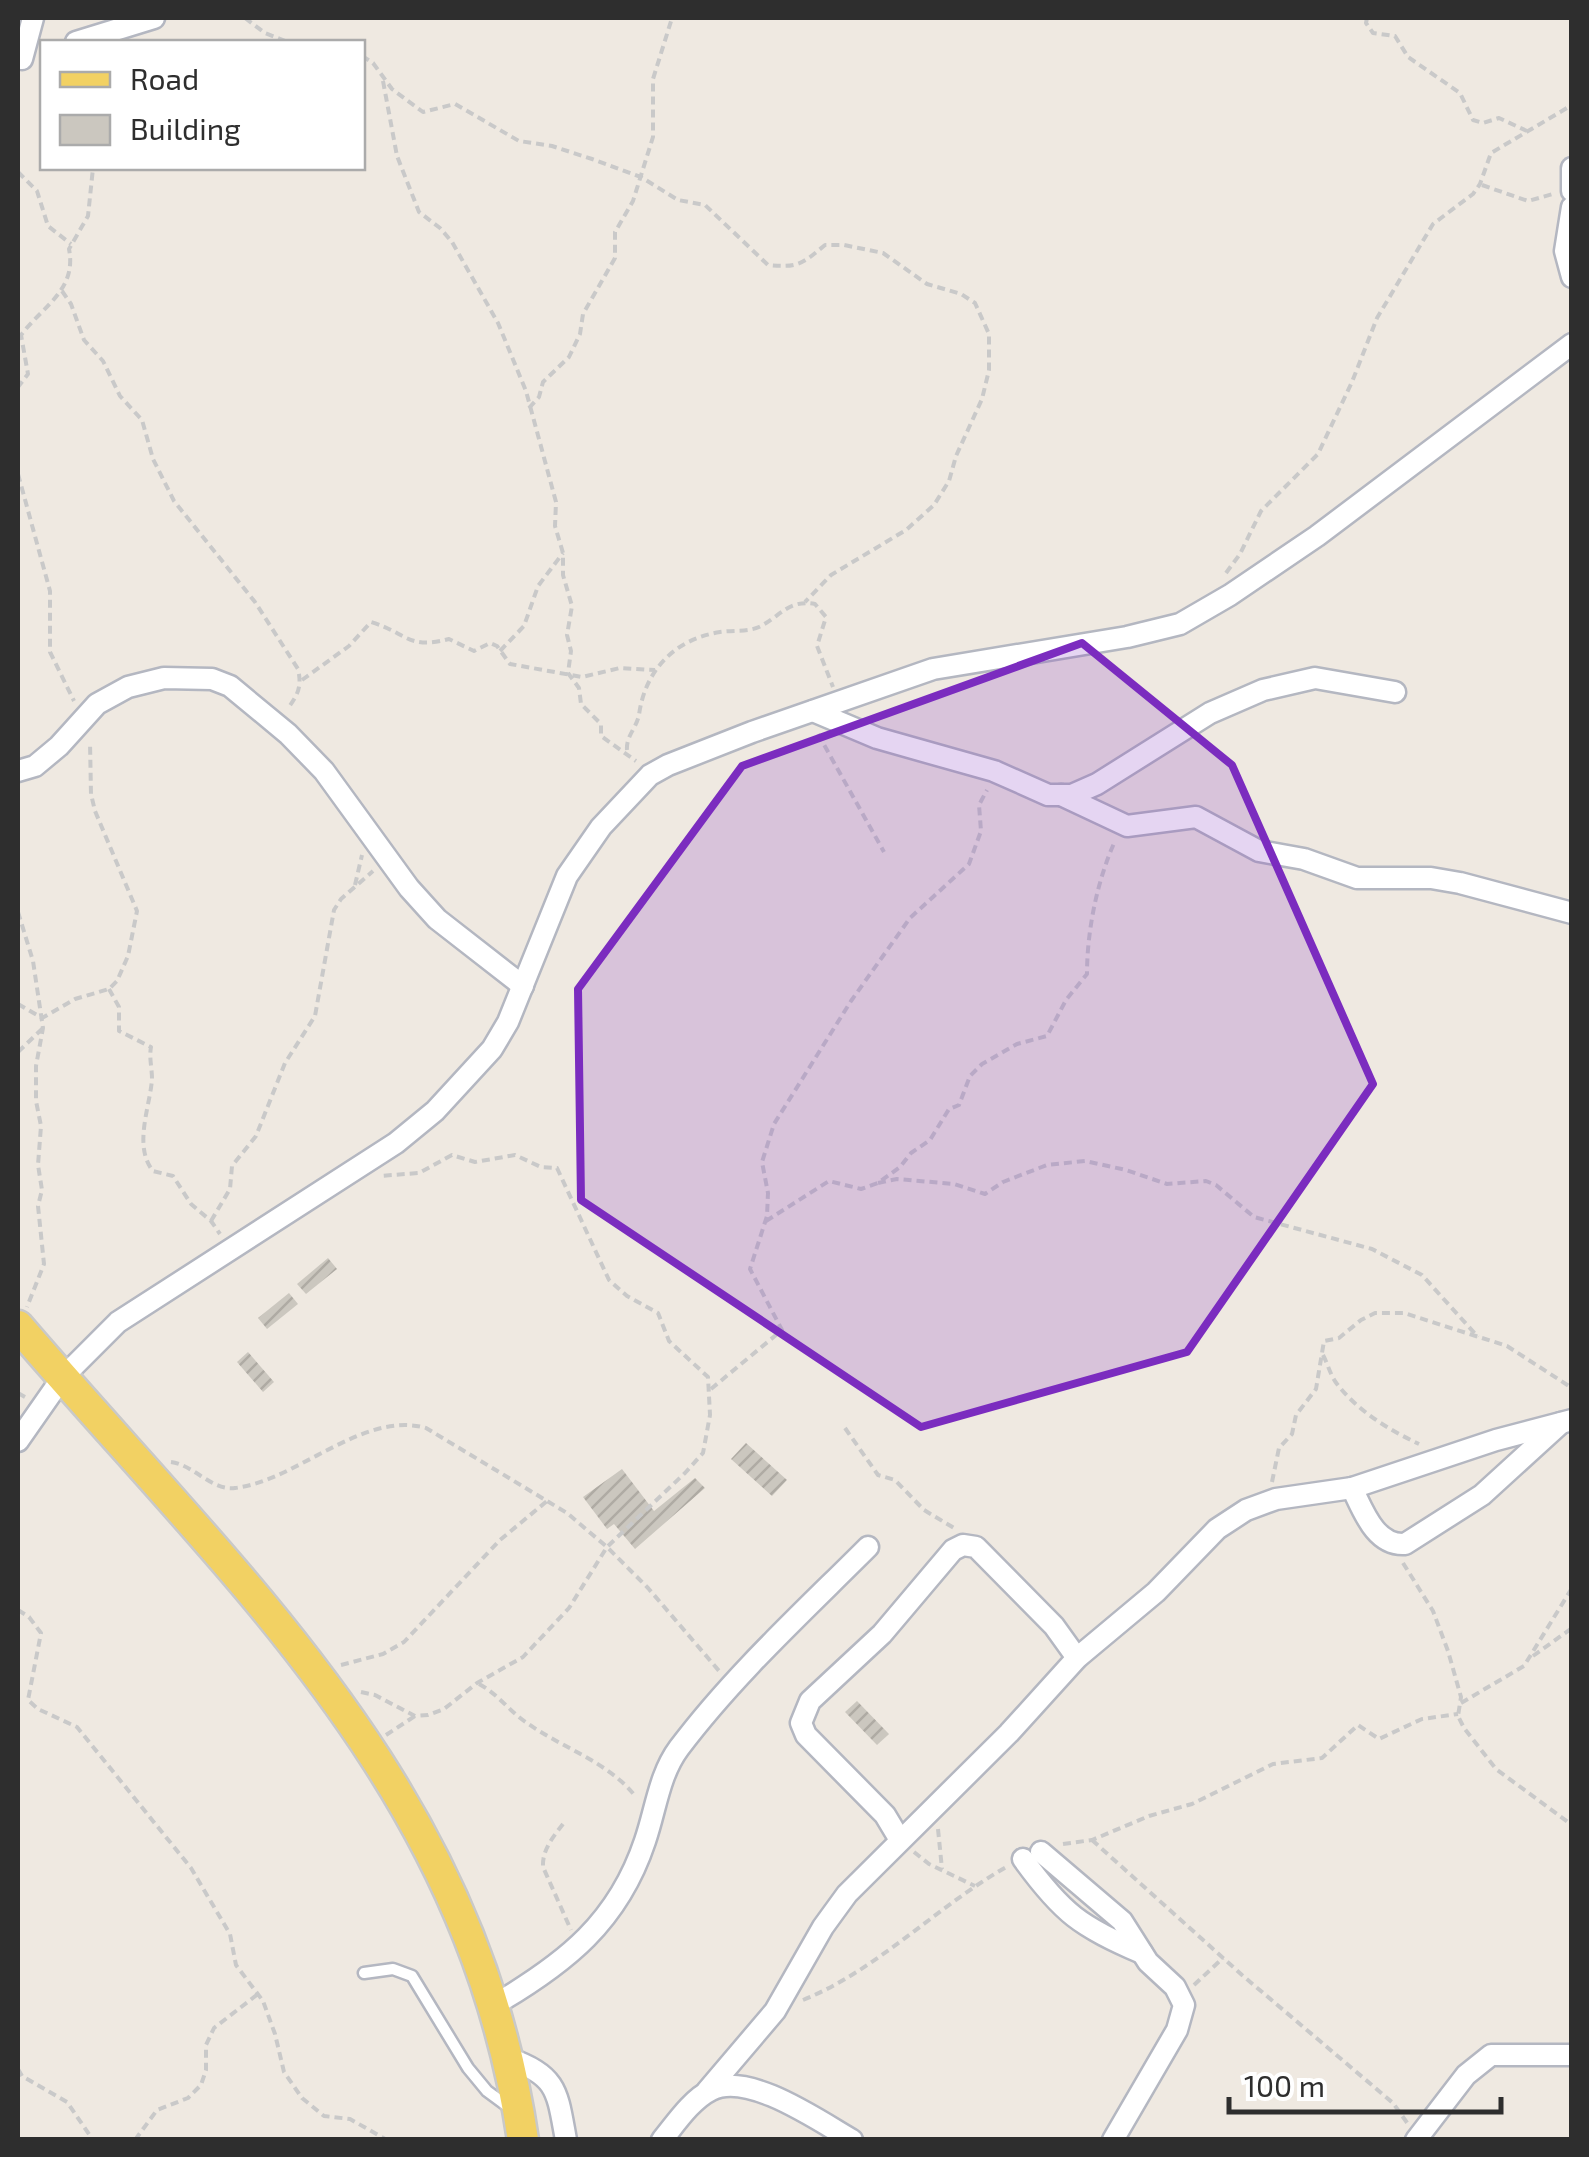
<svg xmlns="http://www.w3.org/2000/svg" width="1589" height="2157" font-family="'Exo 2',sans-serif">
<defs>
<pattern id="building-hatch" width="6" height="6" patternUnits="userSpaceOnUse" patternTransform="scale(2.5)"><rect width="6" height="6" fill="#cbc7bf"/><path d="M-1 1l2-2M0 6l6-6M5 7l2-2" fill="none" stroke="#afaba4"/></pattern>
</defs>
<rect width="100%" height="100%" fill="#efe9e1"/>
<g fill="url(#building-hatch)">
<polygon points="328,1258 337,1269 306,1294 297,1284"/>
<polygon points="289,1293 298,1304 267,1329 258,1318"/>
<polygon points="248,1352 274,1382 263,1392 237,1362"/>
<polygon points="746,1443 787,1480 772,1496 731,1459"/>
<polygon points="622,1469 654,1511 695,1478 705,1488 635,1549 614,1524 607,1529 583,1497"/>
<polygon points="857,1701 889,1734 877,1745 845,1712"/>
</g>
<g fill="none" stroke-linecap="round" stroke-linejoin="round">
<defs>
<polyline id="service" points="364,1973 393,1969 412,1976 468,2068 487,2091 510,2108"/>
<g id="minor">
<polyline points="76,42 154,18"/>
<polyline points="22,59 33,18"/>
<polyline points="1572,168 1572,191"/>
<polyline points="1572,207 1565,251 1572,277"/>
<polyline points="813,711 877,738 994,771 1048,795 1072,795 1097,784 1210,713 1263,690 1315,678 1395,692"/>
<polyline points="18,771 35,766 59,746 97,704 128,687 164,678 212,679 230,686 288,734 324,771 409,888 437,919 523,986"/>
<polyline points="1061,795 1127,826 1196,817 1259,851 1304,859 1357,878 1431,878 1460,883 1572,913"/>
<polyline points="18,1441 62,1378 118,1322 396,1143 435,1111 492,1049 508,1022 567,876 601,827 650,775 668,765 752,732 933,669 1127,637 1180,624 1230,595 1317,536 1572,344"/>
<path d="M1352,1488c11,22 23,58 53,56l77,-49 79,-72"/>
<polyline points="900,1840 885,1815 806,1735 801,1723 810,1701 882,1634 953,1550 963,1545 976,1547 1054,1626 1077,1658"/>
<polyline points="1041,1852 1122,1921 1148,1962 1175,1987 1184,2005 1177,2030 1113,2140"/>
<path d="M1023,1859c39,54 58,68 119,94"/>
<path d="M494,2005c72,-42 124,-83 151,-164 11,-32 14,-66 34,-93 55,-73 125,-137 189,-201"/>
<path d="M508,2058c50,18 49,33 58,82"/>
<polyline points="707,2091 775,2011 823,1927 847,1894 1009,1733 1077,1658 1156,1592 1217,1529 1246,1510 1276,1499 1352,1488 1496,1440 1572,1420"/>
<path d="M662,2140c14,-17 29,-40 49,-50 37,-19 108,31 141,50"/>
<polyline points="1416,2140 1466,2075 1491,2055 1572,2055"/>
</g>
<path id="primary" d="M18,1326c219,256 453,460 505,814"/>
</defs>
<use href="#service" stroke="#b4b7c1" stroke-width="15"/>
<use href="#minor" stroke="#b4b7c1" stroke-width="25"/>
<use href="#primary" stroke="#c9c9c9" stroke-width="35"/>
<g stroke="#c9c9c9" stroke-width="4" stroke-dasharray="8 5" stroke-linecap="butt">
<polyline points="245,18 265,33 288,42"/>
<polyline points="1367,18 1366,23 1373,33 1395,36 1408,57 1460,93 1473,120 1483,123 1499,118 1527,131"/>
<path d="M362,56l11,7 19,26 31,23 32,-8 64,37 33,5 40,13 49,18 37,23 27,5 63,60c30,3 34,-1 57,-20h19l39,8 44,31 34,10 14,9 14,31v36l-7,29 -26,57 -7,25 -15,24 -28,25 -75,45 -26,27"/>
<polyline points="383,81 397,156 419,212 440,228 452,242 498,323 526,391 556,502 555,526 563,553 563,575 572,606 567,635 571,651 568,673 579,688 581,704 601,724 601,736 636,761"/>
<polyline points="18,172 37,191 48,226 71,244"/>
<polyline points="1482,185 1528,201 1553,194"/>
<path d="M62,291l9,13 13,36 19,21 17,35 22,24 11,39 21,42 81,101 43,67c4,17 0,26 -10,39"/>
<polyline points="529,408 539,397 543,382 569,357 580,334 583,314 615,258 615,232 633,201 653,137 653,79 672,18"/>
<path d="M18,414v-27l10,-13 -7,-39c22,-29 56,-45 48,-86l19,-33 5,-48"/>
<polyline points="18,474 50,591 50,652 74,701"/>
<polyline points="1226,573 1240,554 1261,511 1318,454 1352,382 1377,318 1433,224 1473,194 1480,184 1491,153 1572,105"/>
<polyline points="500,651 524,626 538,586 563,553"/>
<path d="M302,680l47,-34 22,-24c36,11 37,28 78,17l25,12 16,-8 7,3 13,18 72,13 38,-9 35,2"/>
<polyline points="818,734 884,852"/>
<path d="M627,750c-1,-14 9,-21 12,-35 6,-45 36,-76 81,-83 13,-2 28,0 39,-5 21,-10 29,-28 56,-23l11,13 -9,29 16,41"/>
<polyline points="355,885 362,855"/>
<polyline points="18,912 33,961 43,1028 36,1066 36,1101 41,1126 38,1165 42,1190 38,1206 44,1264 27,1307"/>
<path d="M109,989l10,18v24l32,16c-2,11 1,21 1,32 -2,28 -19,67 1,92l20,5 18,28 20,17 9,13"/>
<polyline points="18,1004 42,1018 75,999 109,989 117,981 128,956 137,911 95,811 91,794 90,742"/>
<polyline points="18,1052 43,1028"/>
<polyline points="878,1183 897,1179 954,1184 985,1194 1003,1182 1047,1165 1085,1161 1126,1170 1167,1184 1206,1181 1216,1185 1254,1217 1372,1249 1422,1275 1478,1337"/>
<polyline points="211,1221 230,1189 232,1166 256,1136 285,1063 315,1016 334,910 341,899 373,871"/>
<path d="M766,1221l63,-40 32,8 17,-6 22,-16 11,-14 19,-13 19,-31 10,-4 11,-29 12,-12 35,-20 30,-8 19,-36 21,-26c0,-43 10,-93 28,-133"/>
<path d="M1323,1355c5,9 7,20 14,29 21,27 52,46 82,60"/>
<polyline points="711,1389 782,1330 750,1269 767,1216 768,1193 762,1162 774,1124 851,1001 910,918 969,864 981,831 979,805 987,790"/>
<polyline points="18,1393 27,1398"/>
<polyline points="845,1428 878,1475 895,1480 924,1510 954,1528"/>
<path d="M171,1462c23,3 41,29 64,26 62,-7 128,-78 191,-60l141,85 40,34 41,41 72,84"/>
<polyline points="1272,1482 1279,1448 1292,1434 1296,1415 1316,1389 1324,1341 1339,1338 1361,1320 1375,1313 1404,1313 1507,1346 1572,1388"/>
<polyline points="1403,1563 1433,1611 1448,1651 1461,1697 1458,1716 1464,1728 1496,1769 1572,1825"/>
<polyline points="18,1610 29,1617 41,1633 28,1700 38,1709 77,1727 191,1868 230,1934 236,1965 263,2001 275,2034 284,2072 302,2098 324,2116 350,2119 387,2140"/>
<polyline points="1533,1656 1572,1628"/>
<polyline points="341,1665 383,1654 404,1642 500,1540 547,1501"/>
<path d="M479,1684c19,10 30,27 48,39 35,25 82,39 109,74"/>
<polyline points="361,1692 375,1695 415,1716 428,1715 444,1709 477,1683 523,1657 569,1608 607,1547 685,1473 703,1453 710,1415 708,1377 669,1341 658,1313 627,1296 609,1280 557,1168 541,1167 515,1155 475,1162 452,1155 419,1173 380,1176"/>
<polyline points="1461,1703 1524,1666 1572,1588"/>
<polyline points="386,1735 415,1716"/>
<path d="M563,1824c-10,13 -21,26 -20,43l28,63"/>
<polyline points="938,1829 942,1869"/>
<polyline points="1092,1840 1242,1975 1393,2103 1408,2124"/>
<polyline points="1063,1844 1092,1840 1149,1816 1192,1804 1273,1764 1322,1758 1358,1725 1379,1739 1422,1719 1458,1714"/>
<polyline points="914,1852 929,1864 975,1886"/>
<polyline points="1194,1985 1223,1958"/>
<path d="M803,2000c76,-31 134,-94 205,-134"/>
<polyline points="18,2069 22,2076 67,2102 93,2140"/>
<polyline points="135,2140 157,2110 188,2098 201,2085 206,2070 206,2045 214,2028 258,1994"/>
</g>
<use href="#service" stroke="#fff" stroke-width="10"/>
<use href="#minor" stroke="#fff" stroke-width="20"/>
<use href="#primary" stroke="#f2d163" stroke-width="30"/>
</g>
<path fill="#7b2cbf" fill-opacity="0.2" stroke="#7b2cbf" stroke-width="8" stroke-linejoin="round" d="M1082,643l150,122 141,319 -186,268 -266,75 -340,-227 -3,-211 164,-223z"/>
<rect width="1589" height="2157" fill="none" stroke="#2e2e2e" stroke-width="40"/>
<rect x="40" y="40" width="325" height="130" fill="#ffffff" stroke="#ababab" stroke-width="2.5"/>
<rect x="60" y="72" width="50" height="15" fill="#f2d163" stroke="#ababab" stroke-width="2.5"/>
<text x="130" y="90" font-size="30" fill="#2e2e2e">Road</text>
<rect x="60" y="115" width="50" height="30" fill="#cbc7bf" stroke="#ababab" stroke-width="2.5"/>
<text x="130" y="140" font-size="30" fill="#2e2e2e">Building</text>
<path d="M1229 2097v15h272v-15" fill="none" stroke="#2e2e2e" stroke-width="5"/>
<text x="1244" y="2097" font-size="30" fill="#2e2e2e" stroke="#ffffff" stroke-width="8" paint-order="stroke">100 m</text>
</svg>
